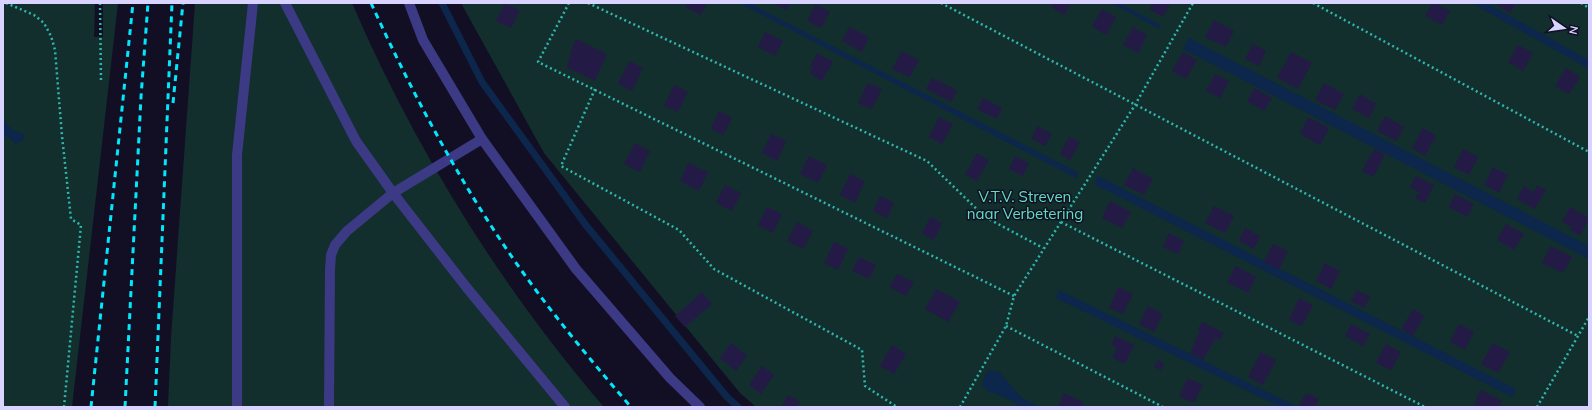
<svg xmlns="http://www.w3.org/2000/svg" width="1592" height="410" font-family="Mulish,sans-serif">
<rect width="100%" height="100%" fill="#120f25"/>
<g fill="#122f2e">
<polygon points="3,3 95,3 94,37 103,37 103,3 118,3 72,407 3,407"/>
<path d="M195,3h157c63,146 148,283 252,404h-436l3,-69z"/>
<polygon points="461,3 1589,3 1589,407 756,407 740,393 544,153"/>
</g>
<g fill="#0d264b">
<polygon points="739,3 749,3 1079,173 1076,178"/>
<polygon points="1111,3 1119,3 1161,25 1159,29"/>
<polygon points="1471,3 1487,3 1589,60 1589,69"/>
<polygon points="1189,38 1589,246 1589,259 1183,49"/>
<path d="M3,120c5,7 12,12 21,14v5l-8,5 -8,-7 -5,-1z"/>
<polygon points="1098,176 1516,389 1512,397 1094,184"/>
<polygon points="1059,290 1298,407 1280,407 1056,298"/>
<polygon points="989,370 999,372 1021,397 1039,407 1021,407 1010,400 988,391 982,385 985,375"/>
</g>
<g fill="none" stroke-linecap="round" stroke-linejoin="round">
<polyline stroke="#0d264b" stroke-width="7" points="442,3 482,82 585,224 727,397 738,407"/>
</g>
<g fill="#231b46">
<polygon points="505,3 520,10 511,28 496,21"/>
<polygon points="687,3 707,3 701,15 685,7"/>
<polygon points="772,3 790,3 787,10"/>
<polygon points="1054,3 1071,3 1064,15 1051,7"/>
<polygon points="1153,3 1171,3 1163,17 1149,9"/>
<polygon points="1432,3 1435,3 1450,11 1442,25 1425,16"/>
<polygon points="1498,3 1516,3 1510,13 1497,5"/>
<polygon points="816,4 830,12 821,28 807,21"/>
<polygon points="1102,9 1116,17 1106,35 1092,26"/>
<polygon points="1214,20 1234,31 1226,47 1205,37"/>
<polygon points="849,27 869,37 862,52 842,41"/>
<polygon points="1133,27 1147,35 1138,53 1123,45"/>
<polygon points="765,32 783,41 775,56 758,47"/>
<polygon points="576,39 607,54 595,81 575,71 567,68 572,48"/>
<polygon points="1253,44 1266,51 1259,66 1245,59"/>
<polygon points="1518,45 1533,53 1523,71 1508,62"/>
<polygon points="902,51 919,60 910,77 892,69"/>
<polygon points="1183,52 1197,60 1186,79 1172,71"/>
<polygon points="1291,52 1312,63 1298,89 1277,78"/>
<polygon points="817,53 833,62 822,81 810,74 813,68 810,66"/>
<polygon points="629,61 643,68 632,91 618,84"/>
<polygon points="1566,68 1580,77 1569,94 1555,86"/>
<polygon points="1215,74 1229,81 1220,98 1206,91"/>
<polygon points="932,78 957,90 951,102 926,89"/>
<polygon points="868,83 882,89 872,109 858,103"/>
<polygon points="1324,83 1344,94 1335,110 1315,100"/>
<polygon points="674,85 688,92 678,112 664,106"/>
<polygon points="1254,88 1272,98 1264,111 1247,101"/>
<polygon points="1360,94 1376,104 1369,118 1352,109"/>
<polygon points="983,98 1002,108 997,119 977,109"/>
<polygon points="719,111 732,118 723,135 711,129"/>
<polygon points="1385,116 1404,127 1396,141 1377,131"/>
<polygon points="939,117 953,124 942,144 929,137"/>
<polygon points="1308,117 1329,128 1320,145 1300,134"/>
<polygon points="1038,126 1052,134 1045,146 1031,138"/>
<polygon points="1423,128 1436,136 1425,156 1412,148"/>
<polygon points="771,134 786,141 777,161 762,153"/>
<polygon points="1069,137 1080,142 1070,160 1060,154"/>
<polygon points="635,143 650,151 640,172 624,164"/>
<polygon points="1374,149 1385,155 1373,177 1362,171"/>
<polygon points="1463,149 1478,157 1469,175 1454,167"/>
<polygon points="977,153 989,160 977,181 965,174"/>
<polygon points="809,156 827,165 818,183 800,174"/>
<polygon points="1015,156 1029,163 1023,176 1009,169"/>
<polygon points="688,163 708,172 699,191 680,181"/>
<polygon points="1493,167 1508,175 1499,193 1484,185"/>
<polygon points="1133,168 1153,179 1144,195 1124,185"/>
<polygon points="850,174 865,181 855,203 840,195"/>
<polygon points="1416,176 1434,185 1425,203 1415,198 1419,192 1410,187"/>
<polygon points="725,185 741,193 732,211 716,203"/>
<polygon points="1537,185 1546,190 1535,209 1517,199 1524,186 1534,192"/>
<polygon points="1455,194 1474,204 1467,217 1449,207"/>
<polygon points="880,196 894,203 887,218 873,211"/>
<polygon points="1110,201 1131,212 1122,228 1102,218"/>
<polygon points="1214,206 1234,216 1225,233 1205,223"/>
<polygon points="767,207 782,214 773,233 758,225"/>
<polygon points="1570,207 1589,218 1580,236 1570,230 1572,227 1562,222"/>
<polygon points="930,217 942,223 934,240 922,234"/>
<polygon points="797,222 813,231 803,249 787,241"/>
<polygon points="1506,224 1524,234 1514,250 1497,240"/>
<polygon points="1245,228 1260,236 1254,249 1239,241"/>
<polygon points="1169,233 1184,241 1178,254 1163,247"/>
<polygon points="834,242 848,249 838,270 824,263"/>
<polygon points="1273,244 1288,251 1279,269 1264,262"/>
<polygon points="1551,246 1572,257 1563,273 1542,263"/>
<polygon points="859,257 876,265 869,279 852,271"/>
<polygon points="1325,263 1340,271 1331,289 1316,281"/>
<polygon points="1236,266 1256,277 1248,293 1227,282"/>
<polygon points="897,274 914,282 906,296 890,287"/>
<polygon points="1118,287 1133,294 1123,314 1109,308"/>
<polygon points="936,289 960,302 948,322 925,309"/>
<polygon points="1357,290 1370,297 1364,308 1351,301"/>
<polygon points="702,292 712,304 685,327 675,316"/>
<polygon points="1299,298 1313,305 1302,326 1289,320"/>
<polygon points="1148,306 1163,314 1154,332 1139,324"/>
<polygon points="1413,309 1424,316 1413,336 1401,329"/>
<polygon points="1202,322 1224,333 1220,340 1216,338 1203,360 1190,353 1200,330 1198,329"/>
<polygon points="1351,324 1370,334 1363,346 1345,336"/>
<polygon points="1459,324 1474,332 1465,350 1450,342"/>
<polygon points="1115,336 1134,345 1125,364 1112,358 1117,348 1111,345"/>
<polygon points="731,343 747,356 736,371 720,358"/>
<polygon points="1493,343 1510,352 1498,373 1481,364"/>
<polygon points="1386,344 1401,352 1391,370 1376,363"/>
<polygon points="892,345 906,354 894,374 880,366"/>
<polygon points="1261,352 1276,360 1263,385 1248,377"/>
<polygon points="1158,360 1164,363 1161,370 1154,367"/>
<polygon points="762,366 774,375 761,394 749,385"/>
<polygon points="1188,378 1203,385 1194,403 1179,396"/>
<polygon points="1481,390 1502,401 1499,407 1480,407 1474,404"/>
<polygon points="1064,393 1083,402 1081,407 1058,407"/>
<polygon points="1306,393 1319,399 1315,407 1304,407 1299,405"/>
<polygon points="788,395 800,402 797,407 781,407"/>
</g>
<g fill="none" stroke-linecap="round" stroke-linejoin="round">
<g stroke="#2fb7ad" stroke-width="2.5" stroke-dasharray="2 3" stroke-linecap="butt">
<polyline points="6,3 34,15 44,23 51,36 55,50 62,136 71,219 81,225 64,407"/>
<polyline points="100,3 101,82"/>
<polyline points="569,3 538,62 1014,296"/>
<polyline points="588,3 927,161 985,217 1043,248"/>
<polyline points="941,3 1578,336"/>
<polyline points="1313,3 1589,152"/>
<polyline points="1581,3 1589,8"/>
<polyline points="595,89 561,166 679,230 714,269 862,350 865,386 897,407"/>
<polyline points="1061,222 1425,407"/>
<polyline points="1006,326 1163,407"/>
<polyline points="960,407 1006,326 1014,296 1135,105 1193,3"/>
<polyline points="1537,407 1589,317"/>
</g>
<g stroke="#3c3a84" stroke-width="10">
<polyline points="285,3 356,141 393,193 467,288 565,407"/>
<polyline points="409,3 423,40 482,139"/>
<polyline points="237,407 237,155 253,3"/>
<polyline points="329,407 330,270 331,255 335,245 347,231 393,193 482,139 576,269 670,378 700,407"/>
</g>
<g stroke="#01e8fd" stroke-width="3" stroke-dasharray="6 5" stroke-linecap="butt">
<path d="M371,3c42,92 90,182 148,264 35,49 73,95 112,140"/>
<polyline points="173,103 183,3"/>
<polyline points="91,407 133,3"/>
<polyline points="125,407 141,97 148,3"/>
<polyline points="155,407 172,3"/>
</g>
</g>
<g text-anchor="middle" dominant-baseline="central" stroke-width="3" stroke-linejoin="round" paint-order="stroke">
<g font-size="15" fill="#5fe0bd" stroke="#120f25">
<text x="1025" y="196">V.T.V. Streven<tspan x="1025" dy="17">naar Verbetering</tspan></text>
</g>
</g>
<rect width="1592" height="410" fill="none" stroke="#d8d3ff" stroke-width="8"/>
<g transform="translate(1564 28) rotate(103)" stroke="#120f25" stroke-width="3" paint-order="stroke">
<path d="M0-3L7 15L0 10L-7 15Z" fill="#d8d3ff"/>
<text y="-6" font-size="11" font-weight="bold" text-anchor="middle" fill="#d8d3ff">N</text>
</g>
</svg>
